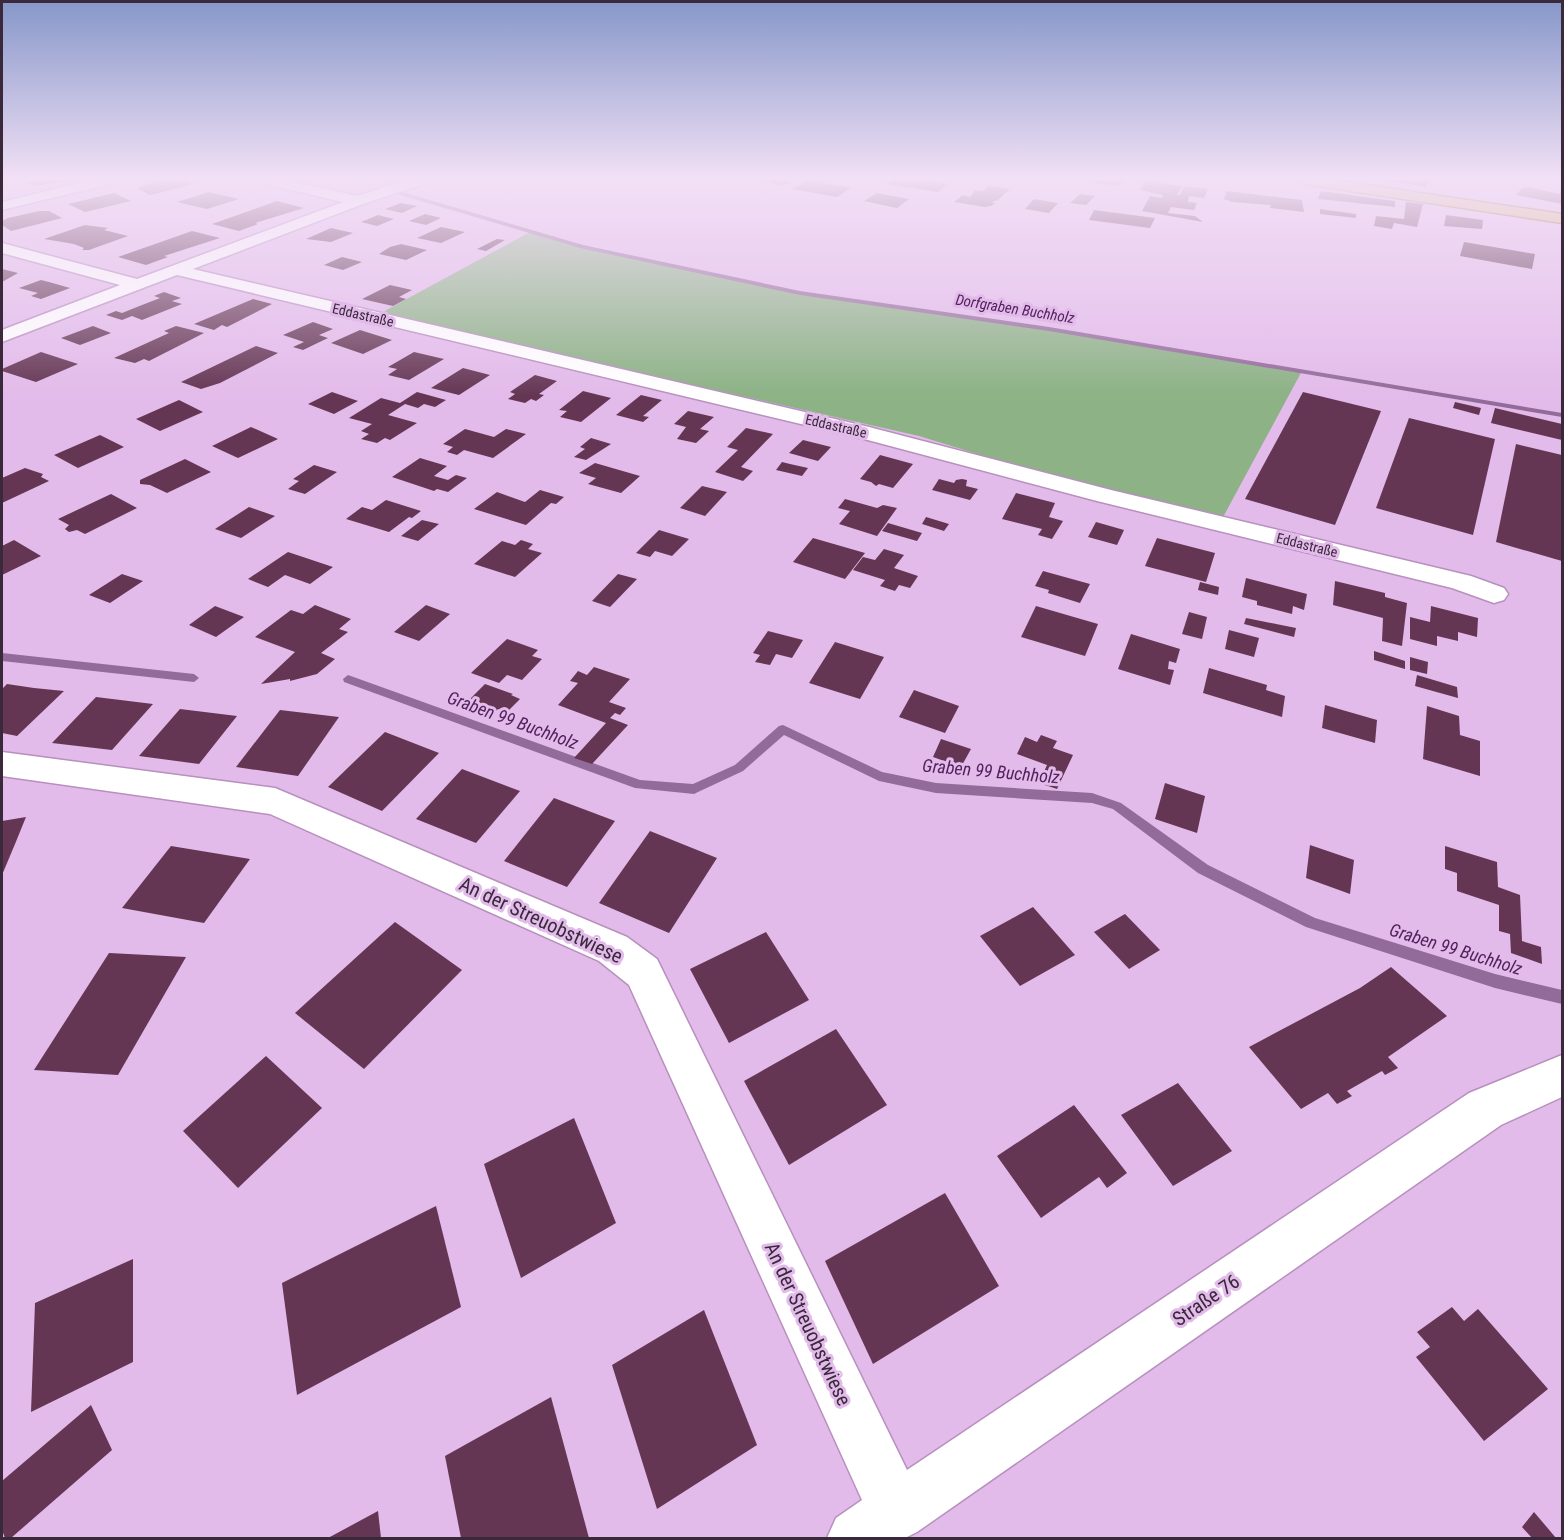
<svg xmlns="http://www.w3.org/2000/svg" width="1564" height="1540" font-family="'Roboto Condensed',sans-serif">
<rect width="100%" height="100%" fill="#e3bbea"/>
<polygon fill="#8cb285" points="532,231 616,254 815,295 1049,329 1302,371 1222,519 1081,486 919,436 379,314"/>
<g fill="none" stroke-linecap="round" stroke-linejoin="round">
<g fill="#936b9a" fill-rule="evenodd">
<polygon points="399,191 583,245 800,291 1049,327 1562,413 1562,417 1049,331 800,295 580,248 397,194"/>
<polygon points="2,653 194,674 199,678 194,682 2,661"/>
<polygon points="348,675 640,780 693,784 735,765 779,726 783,725 882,772 936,783 1092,793 1121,803 1208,865 1315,918 1495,974 1562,990 1562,1004 1495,988 1306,927 1198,873 1113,809 1092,803 936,793 879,781 784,735 743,771 698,792 694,794 635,788 344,682 343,679"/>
</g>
</g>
<g fill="#643654">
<polygon points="39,180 66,180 66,181 35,186 29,183"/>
<polygon points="162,180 184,180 194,184 150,195 137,188"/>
<polygon points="762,180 786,180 792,182 781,186"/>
<polygon points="894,180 921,180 949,184 938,192 887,184"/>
<polygon points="1097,180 1123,180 1119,186 1095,183"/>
<polygon points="1386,180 1429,180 1426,187"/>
<polygon points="806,181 824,183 851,188 837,197 793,189"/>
<polygon points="1144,181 1182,186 1177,195 1180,195 1184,186 1208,189 1204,198 1189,196 1188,202 1197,203 1194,210 1171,207 1168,213 1195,216 1203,222 1142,211 1150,196 1162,198 1163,195 1140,190"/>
<polygon points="989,186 1010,189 998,200 991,202 995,203 991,206 985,207 954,202 963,195 970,197 975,190 983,191"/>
<polygon points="1529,187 1559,194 1562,188 1562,204 1516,195 1522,188"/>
<polygon points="1227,191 1302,200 1304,212 1270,208 1271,205 1232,202 1224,199"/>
<polygon points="1321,191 1395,201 1395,207 1318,199"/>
<polygon points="209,192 239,199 207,209 177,202"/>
<polygon points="114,193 131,201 85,212 68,204"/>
<polygon points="877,193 909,199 897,208 864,201"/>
<polygon points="1080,194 1095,196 1086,205 1070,203"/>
<polygon points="1034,199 1058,203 1049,213 1025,209"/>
<polygon points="277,201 304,208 255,223 258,224 239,231 212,224"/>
<polygon points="1406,202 1423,204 1417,227 1394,223 1392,229 1374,226 1376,216 1404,219"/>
<polygon points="401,203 417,206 402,213 385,209"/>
<polygon points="1320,209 1356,214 1356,218 1320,214"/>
<polygon points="1094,210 1155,218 1150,228 1089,220"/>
<polygon points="39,211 49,211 62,218 11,231 2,225 2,221 8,218"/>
<polygon points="425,214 441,218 426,225 409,221"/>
<polygon points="378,215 394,219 377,226 361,222"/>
<polygon points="1446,215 1483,220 1482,229 1444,226"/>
<polygon points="85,225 108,228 104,230 128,236 89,250 82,250 84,248 74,244 44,239"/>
<polygon points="441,227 465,232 441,243 417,238"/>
<polygon points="331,228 353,233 331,242 306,239"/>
<polygon points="192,231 220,238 164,256 168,257 146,265 118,257"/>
<polygon points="497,239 505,240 486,251 477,249"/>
<polygon points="1464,242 1535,254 1532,269 1460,256"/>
<polygon points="401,244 427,250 406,260 379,254 390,247"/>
<polygon points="342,257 362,262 343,270 324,265"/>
<polygon points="2,269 18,273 2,282"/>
<polygon points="41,280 49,282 70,288 41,299 31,296 38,293 19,288"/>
<polygon points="390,285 412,290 399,297 406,299 393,306 362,299"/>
<polygon points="164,292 181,298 172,301 182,304 142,320 132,316 122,320 106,315 116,311 122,313 142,305 160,298 154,296"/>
<polygon points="253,299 272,304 227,327 222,325 214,330 194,324"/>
<polygon points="313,322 333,329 319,335 328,338 303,350 293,347 304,342 283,335"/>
<polygon points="93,326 111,333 80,345 61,338"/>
<polygon points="176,326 204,333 149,361 144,359 135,363 114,358 169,333 164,331"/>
<polygon points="360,330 392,340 363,354 331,343"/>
<polygon points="256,346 278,353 220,383 201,389 181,382"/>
<polygon points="41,352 78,364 36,382 2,371 2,369"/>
<polygon points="414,352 444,359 409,380 388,375 397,369 388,367"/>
<polygon points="463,368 490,375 459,395 431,388"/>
<polygon points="535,375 557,381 539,394 544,395 536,401 531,399 525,403 508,399 515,394 510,392"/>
<polygon points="583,391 611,398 581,422 560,417 567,411 559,410"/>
<polygon points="332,392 358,401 334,414 308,404"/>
<polygon points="417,392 446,400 435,407 424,404 418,408 405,404 388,415 417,423 390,440 385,438 377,443 361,439 369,434 361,431 372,424 349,418 381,398 400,403"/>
<polygon points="1303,392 1381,411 1335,525 1245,499"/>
<polygon points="641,395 662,400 643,416 649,417 643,422 616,415"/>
<polygon points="179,400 203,412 160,431 136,419"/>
<polygon points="1455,402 1481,408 1479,415 1453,408"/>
<polygon points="1495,408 1562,424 1562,440 1491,423"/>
<polygon points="688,411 714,417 700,429 709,431 696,443 677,439 686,427 674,424"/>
<polygon points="1409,418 1495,439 1473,535 1376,508"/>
<polygon points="251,427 278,439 238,458 212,446"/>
<polygon points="746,428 773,434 741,467 753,471 743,481 715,472 738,450 727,447"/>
<polygon points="465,429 494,437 506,429 526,434 493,458 464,450 457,455 447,452 453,447 443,444"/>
<polygon points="100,435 124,447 78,468 54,455"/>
<polygon points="591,438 611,444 586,460 574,457 585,449 580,447"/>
<polygon points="803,440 831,447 818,461 789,453"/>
<polygon points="1516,444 1562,455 1562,561 1496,542"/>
<polygon points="880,455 913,464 893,488 879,484 876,486 871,482 860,479"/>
<polygon points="420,458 447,466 434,476 448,480 456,475 467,478 448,492 437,489 434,491 392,477"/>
<polygon points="185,459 211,472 167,493 150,485 140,484 140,480"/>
<polygon points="782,462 790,464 808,468 802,476 776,470"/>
<polygon points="595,463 640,476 621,493 588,484 596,478 579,473"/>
<polygon points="314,465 337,472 305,494 288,489 299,481 293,479"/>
<polygon points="25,468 43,474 41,477 49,481 2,503 2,478"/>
<polygon points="939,479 954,483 956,480 962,479 967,480 966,486 978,489 970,500 932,490"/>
<polygon points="702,486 727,492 705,516 680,508"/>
<polygon points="540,490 564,497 556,504 551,503 526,525 474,509 497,492 525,502"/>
<polygon points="1016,493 1055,503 1049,517 1063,521 1052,539 1038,535 1042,529 1002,519"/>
<polygon points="111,494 137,508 85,534 77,530 69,532 65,529 69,525 58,519"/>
<polygon points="845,499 877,508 883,505 897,508 877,536 839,524 850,511 838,508"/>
<polygon points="386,500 421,511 412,518 409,517 389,532 346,519 362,507 372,510"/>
<polygon points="249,507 275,516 241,538 215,529"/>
<polygon points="926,517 949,524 944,531 922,524"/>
<polygon points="422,520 439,524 418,541 401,536"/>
<polygon points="1096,522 1124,530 1117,545 1088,537"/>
<polygon points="888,523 922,533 917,541 882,531"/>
<polygon points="659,530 689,539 672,556 655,551 650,557 636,553"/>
<polygon points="813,538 865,553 845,579 793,562"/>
<polygon points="1157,538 1215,553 1206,582 1145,566"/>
<polygon points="14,540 41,556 2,575 2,546"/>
<polygon points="521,540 533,544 528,549 542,553 515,577 474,564 502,541 515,545"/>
<polygon points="884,549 904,555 894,568 918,576 910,588 899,585 895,591 880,586 885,580 853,570 863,557 875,560"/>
<polygon points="288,552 333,567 310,584 285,575 268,587 248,579"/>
<polygon points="1043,571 1090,584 1080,603 1048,593 1049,590 1035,586"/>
<polygon points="122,574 143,581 110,603 89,595"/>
<polygon points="618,574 637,579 610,607 592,601"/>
<polygon points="1246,578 1307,594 1304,610 1293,606 1292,614 1257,605 1257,601 1242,597"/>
<polygon points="1335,581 1385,593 1385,597 1407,603 1402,646 1382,641 1383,618 1333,605"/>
<polygon points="1200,582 1219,587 1218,595 1198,590"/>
<polygon points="315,605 351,619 339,629 348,632 321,653 335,659 317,674 290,681 290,679 261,684 295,652 255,637 291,610 303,614"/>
<polygon points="426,605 450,614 419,641 394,632"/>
<polygon points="215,606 244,617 216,637 189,625"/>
<polygon points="1036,606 1098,624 1085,656 1021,637"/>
<polygon points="1431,606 1478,618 1477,637 1458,632 1458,641 1437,636 1437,646 1410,639 1410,617 1430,622"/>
<polygon points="1189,612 1207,617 1202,639 1182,634"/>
<polygon points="1246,618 1296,628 1294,637 1244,624"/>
<polygon points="1229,630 1259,638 1254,657 1225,649"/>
<polygon points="768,631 803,640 792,658 776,654 770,665 755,662 760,655 753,653"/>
<polygon points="1131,634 1180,649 1176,663 1169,661 1168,669 1174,670 1170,685 1118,669"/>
<polygon points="507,639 538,650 532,656 542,659 522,680 507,675 499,683 471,673"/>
<polygon points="835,642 884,657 860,699 809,683"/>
<polygon points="1374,651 1405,661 1405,669 1374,660"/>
<polygon points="1410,657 1428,662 1427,674 1410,670"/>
<polygon points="594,667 630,679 609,702 626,708 620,715 615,713 610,718 628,725 592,764 574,758 606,723 558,705 578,683 570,681 578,671 587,675"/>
<polygon points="1209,668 1267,685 1266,690 1285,696 1282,717 1203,693"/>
<polygon points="1417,675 1457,687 1458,698 1415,686"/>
<polygon points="7,684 34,688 64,691 17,736 2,733 2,689"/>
<polygon points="485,684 513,694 511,695 520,699 507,712 498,709 492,715 464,705"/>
<polygon points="914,690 959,706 945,733 899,717"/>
<polygon points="96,697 153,704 112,750 52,743"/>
<polygon points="1325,705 1377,720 1375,743 1322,728"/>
<polygon points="1427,706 1459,716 1460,735 1480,741 1480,776 1423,759"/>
<polygon points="180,709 237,716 199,764 139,756"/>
<polygon points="280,710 339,717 298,776 236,767"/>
<polygon points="385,732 439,753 382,811 328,787"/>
<polygon points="1041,735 1057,741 1053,748 1073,755 1057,789 1039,783 1047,765 1017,754 1025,737 1037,742"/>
<polygon points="941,739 971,749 961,767 933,757"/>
<polygon points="462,769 520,791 476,843 416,819"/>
<polygon points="1165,783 1205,796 1197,833 1155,819"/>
<polygon points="554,798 615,821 567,887 504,861"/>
<polygon points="26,817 15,844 2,875 2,821"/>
<polygon points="650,831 717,858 669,933 599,903"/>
<polygon points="1310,845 1354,860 1350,894 1306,878"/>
<polygon points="171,846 250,859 204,923 122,908"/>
<polygon points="1445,846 1497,862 1498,887 1520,895 1522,941 1541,947 1542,964 1511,953 1510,934 1499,931 1499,905 1457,891 1457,873 1445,869"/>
<polygon points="1033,907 1075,955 1020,986 980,936"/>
<polygon points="1125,914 1160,950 1129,969 1094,932"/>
<polygon points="395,922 462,970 364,1069 295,1013"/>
<polygon points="766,932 809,1000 729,1043 690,969"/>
<polygon points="109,953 186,957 118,1075 34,1070"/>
<polygon points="1391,967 1447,1016 1388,1057 1398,1068 1385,1075 1382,1071 1347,1091 1352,1096 1337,1104 1328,1093 1301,1109 1249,1047 1360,988"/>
<polygon points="836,1029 887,1105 789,1165 744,1081"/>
<polygon points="266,1056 322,1108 238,1188 183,1131"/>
<polygon points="1178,1083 1232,1151 1173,1186 1121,1115"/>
<polygon points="1074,1105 1127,1173 1107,1188 1099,1177 1041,1218 997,1156"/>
<polygon points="574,1118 616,1223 521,1278 484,1164"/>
<polygon points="945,1193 999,1286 873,1364 825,1261"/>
<polygon points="436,1206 461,1307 297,1395 282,1283"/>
<polygon points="133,1259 133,1362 31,1412 35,1303"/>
<polygon points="1452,1307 1464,1321 1478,1309 1548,1389 1484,1441 1416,1357 1430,1347 1417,1332"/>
<polygon points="704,1310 757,1445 657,1509 612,1365"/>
<polygon points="551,1397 589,1538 461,1538 445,1456"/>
<polygon points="91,1405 112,1450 11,1538 5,1538 2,1530 2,1481"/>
<polygon points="378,1511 381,1538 328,1538"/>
<polygon points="1534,1512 1556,1538 1532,1538 1522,1527"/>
</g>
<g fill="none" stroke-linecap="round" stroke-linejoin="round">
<defs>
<g id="minor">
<polygon points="91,180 116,180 114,183 2,210 2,202"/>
<polygon points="260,180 286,180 357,196 407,180 428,180 426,183 363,204 193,269 869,427 1111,490 1471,576 1504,588 1508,594 1504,600 1494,603 1452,588 1097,501 864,439 177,275 2,342 2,330 120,285 2,253 2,243 137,279 343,202 262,183"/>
<polygon points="2,752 275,788 627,937 657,959 907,1470 1469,1093 1562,1055 1562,1097 1501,1125 917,1532 905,1538 827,1538 836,1518 862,1500 629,985 599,961 270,814 2,776"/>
</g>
<polygon id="major" points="1297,180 1333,180 1562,214 1562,223 1304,184"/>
</defs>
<use href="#minor" stroke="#b790be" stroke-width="3"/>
<use href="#major" stroke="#8e6615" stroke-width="3"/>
<use href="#minor" fill="#fff" fill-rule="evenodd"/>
<use href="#major" fill="#d6b766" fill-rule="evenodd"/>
</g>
<linearGradient id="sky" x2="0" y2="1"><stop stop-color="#8697c9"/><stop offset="0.45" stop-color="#f2e0f6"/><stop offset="1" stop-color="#f2e0f6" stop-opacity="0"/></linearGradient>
<rect width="1564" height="396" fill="url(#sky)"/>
<g text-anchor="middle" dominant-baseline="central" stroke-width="6" stroke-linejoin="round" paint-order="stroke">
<g font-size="14" fill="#39293b" stroke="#e3bbea">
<text transform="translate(363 315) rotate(13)">Eddastraße</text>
<text transform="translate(836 426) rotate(13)">Eddastraße</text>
<text transform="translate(1307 545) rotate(14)">Eddastraße</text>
</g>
<g font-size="15" font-style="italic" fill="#53215d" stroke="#e3bbea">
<text transform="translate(1015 309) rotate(9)">Dorfgraben Buchholz</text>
</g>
<g font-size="18" font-style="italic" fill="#53215d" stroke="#e3bbea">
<text transform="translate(513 720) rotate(20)">Graben 99 Buchholz</text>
<text transform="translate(991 771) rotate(5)">Graben 99 Buchholz</text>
<text transform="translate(1456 949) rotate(17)">Graben 99 Buchholz</text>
</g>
<g font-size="20" fill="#39293b" stroke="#e3bbea">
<text transform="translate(541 920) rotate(25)">An der Streuobstwiese</text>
<text transform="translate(1206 1300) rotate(-34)">Straße 76</text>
<text transform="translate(808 1324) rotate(65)">An der Streuobstwiese</text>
</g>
</g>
<rect width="1564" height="1540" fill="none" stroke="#39293b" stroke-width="6"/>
</svg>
